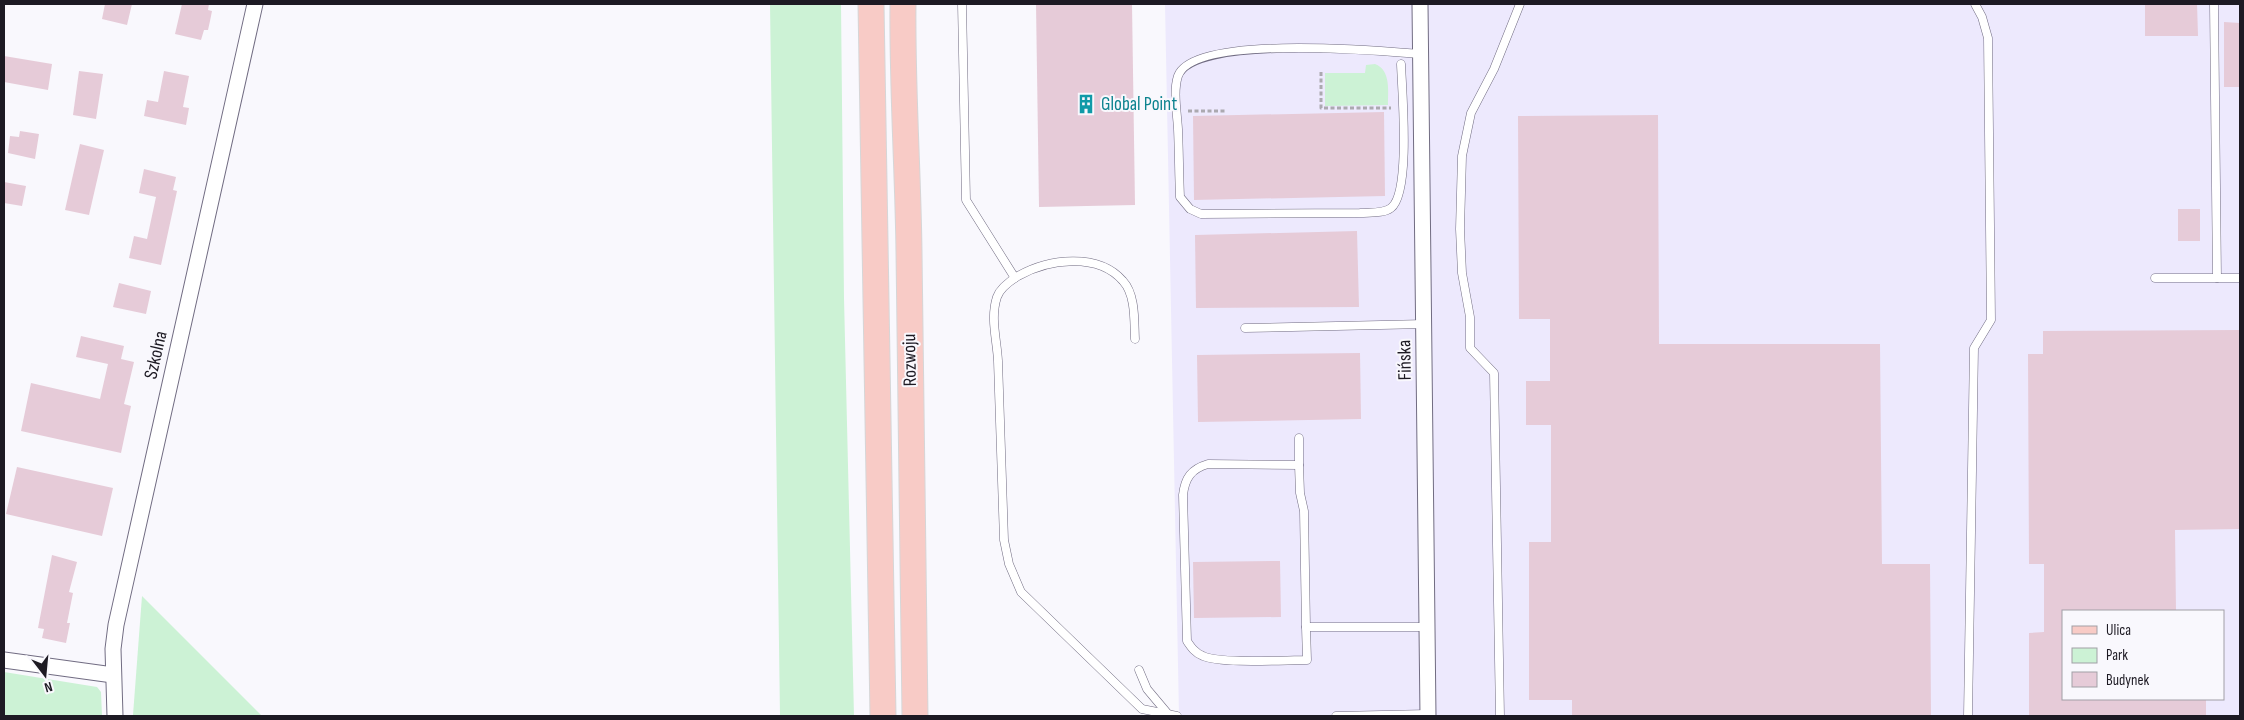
<svg xmlns="http://www.w3.org/2000/svg" width="2244" height="720" font-family="'Sofia Sans Condensed',sans-serif">
<rect width="100%" height="100%" fill="#f9f8fd"/>
<path fill="#ede9fd" fill-rule="evenodd" d="M1165,4h1075v712h-1061zM2063,611h160v88h-160z"/>
<g fill="#ccf2d5">
<polygon points="770,4 841,4 844,298 854,716 780,716"/>
<path d="M1375,64c16,6 13,27 13,41l-63,1v-33h40l1,-8z"/>
<polygon points="142,596 262,716 133,715"/>
<polygon points="4,672 97,687 101,692 102,716 4,716"/>
</g>
<g fill="#e6cbd8">
<polygon points="105,4 132,4 127,25 102,19"/>
<polygon points="182,4 209,4 208,10 212,11 210,21 208,30 204,30 201,40 175,34"/>
<polygon points="1036,4 1132,4 1135,205 1039,207"/>
<polygon points="2145,4 2197,4 2198,36 2145,36"/>
<polygon points="2224,22 2240,23 2240,87 2224,87"/>
<polygon points="4,56 52,64 48,90 4,82"/>
<polygon points="79,71 103,74 96,119 73,115"/>
<polygon points="164,71 189,76 183,107 189,108 186,125 144,116 147,100 158,102"/>
<polygon points="1384,112 1385,196 1194,200 1193,116"/>
<polygon points="1658,115 1659,344 1880,344 1882,564 1930,564 1931,716 1572,716 1572,700 1529,700 1529,542 1551,542 1551,425 1526,425 1526,381 1550,381 1550,319 1519,319 1518,116"/>
<polygon points="20,131 39,134 35,159 8,153 10,136 19,137"/>
<polygon points="80,144 104,150 89,215 65,210"/>
<polygon points="144,169 176,177 173,190 177,191 161,265 129,258 134,236 147,239 156,197 139,193"/>
<polygon points="4,182 26,186 22,206 4,203"/>
<rect x="2178" y="209" width="22" height="32"/>
<polygon points="1357,231 1359,307 1196,308 1195,235"/>
<polygon points="119,283 151,291 146,314 113,307"/>
<polygon points="2240,330 2240,529 2175,530 2176,611 2063,611 2063,699 2206,699 2206,716 2029,716 2029,633 2044,632 2044,564 2029,564 2028,354 2043,354 2043,331"/>
<polygon points="81,336 124,346 121,359 134,362 124,404 131,406 121,453 21,431 31,383 100,399 108,364 76,357"/>
<polygon points="1360,353 1361,419 1198,422 1197,355"/>
<polygon points="17,467 113,488 102,536 6,514"/>
<polygon points="52,555 77,562 69,592 73,593 67,623 70,623 66,643 42,638 44,629 38,628"/>
<polygon points="1280,561 1281,617 1194,618 1193,562"/>
</g>
<g fill="none" stroke-linecap="round" stroke-linejoin="round">
<defs>
<g id="lane">
<polyline points="962,4 966,200 1015,278"/>
<polyline points="2214,4 2217,278"/>
<path d="M1401,64c1,27 10,129 -10,144 -8,6 -22,4 -31,5l-159,1 -11,-5 -10,-12c-1,-23 -1,-46 -2,-68 -1,-17 -5,-38 0,-53 15,-42 203,-25 242,-22"/>
<polyline points="2155,278 2240,278"/>
<polyline points="1245,328 1425,324"/>
<path d="M1135,339c-1,-17 1,-44 -12,-58 -25,-29 -75,-22 -105,-5 -8,5 -18,12 -21,21 -7,21 0,43 1,64 2,60 4,119 6,179l5,24 12,28 121,117 35,7"/>
<path d="M1299,438v27l-91,-1c-17,5 -23,14 -25,31l4,146c4,6 8,12 16,15 18,8 81,4 104,4l-1,-33h121"/>
<polyline points="1299,465 1300,493 1304,511 1306,627"/>
<polyline points="1139,670 1147,689 1168,714"/>
<polyline points="1336,716 1428,714"/>
<polyline points="1500,716 1494,373 1470,348 1470,317 1462,273 1460,229 1462,156 1471,113 1494,69 1520,4"/>
<polyline points="1968,716 1974,348 1991,320 1988,38 1982,17 1975,4"/>
</g>
<g id="street">
<polyline points="1420,4 1428,716"/>
<polyline points="4,660 113,675"/>
<polyline points="115,716 113,649 116,625 255,4"/>
</g>
<g id="primary">
<polyline points="871,4 883,716"/>
<path d="M903,4c-1,83 5,166 6,248 3,155 4,310 6,464"/>
</g>
</defs>
<use href="#lane" stroke="#716c82" stroke-width="9"/>
<use href="#street" stroke="#716c82" stroke-width="17"/>
<use href="#primary" stroke="#d6d6d7" stroke-width="27"/>
<g stroke="#aba9b0" stroke-width="3" stroke-dasharray="4 2.5" stroke-linecap="butt">
<polyline points="1321,72 1321,108 1391,108"/>
<polyline points="1188,111 1225,111"/>
</g>
<use href="#lane" stroke="#fff" stroke-width="8"/>
<use href="#street" stroke="#fff" stroke-width="15"/>
<use href="#primary" stroke="#f8cbc6" stroke-width="25"/>
</g>
<defs>
<symbol id="building-bare" viewBox="-9 -9 18 18"><path d="M-4-6H4V6H1V3H-1V6H-4ZM-2.5-4.3h1.7v1.8h-1.7ZM.8-4.3h1.7v1.8H.8ZM-2.5-1h1.7V.8h-1.7ZM.8-1h1.7V.8H.8Z" fill="#0f9aa8" stroke="#f9f8fd" stroke-width="2.5" paint-order="stroke"/></symbol>
</defs>
<g fill-rule="evenodd">
<use href="#building-bare" x="1072" y="90" width="28" height="28"/>
</g>
<g text-anchor="middle" dominant-baseline="central" stroke-width="4" stroke-linejoin="round" paint-order="stroke">
<g font-size="19" fill="#0d838f" stroke="#f9f8fd" text-anchor="start">
<text x="1101" y="104">Global Point</text>
</g>
<g font-size="19" fill="#1d1a23" stroke="#f9f8fd">
<text transform="translate(156 355) rotate(-77)">Szkolna</text>
<text transform="translate(910 360) rotate(-91)">Rozwoju</text>
<text transform="translate(1405 360) rotate(-91)">Fińska</text>
</g>
</g>
<rect width="2244" height="720" fill="none" stroke="#1d1a23" stroke-width="10"/>
<rect x="2062" y="610" width="162" height="90" fill="#f9f8fd" stroke="#a19fa6"/>
<rect x="2072" y="626" width="25" height="8" fill="#f8cbc6" stroke="#a19fa6"/>
<text x="2106" y="635" font-size="15" fill="#1d1a23">Ulica</text>
<rect x="2072" y="648" width="25" height="15" fill="#ccf2d5" stroke="#a19fa6"/>
<text x="2106" y="660" font-size="15" fill="#1d1a23">Park</text>
<rect x="2072" y="672" width="25" height="15" fill="#e6cbd8" stroke="#a19fa6"/>
<text x="2106" y="685" font-size="15" fill="#1d1a23">Budynek</text>
<g transform="translate(45 675) rotate(164)" stroke="#f9f8fd" stroke-width="4" paint-order="stroke">
<path d="M0-4L9 19L0 12L-9 19Z" fill="#1d1a23"/>
<text y="-8" font-size="14" font-weight="bold" text-anchor="middle" fill="#1d1a23">N</text>
</g>
</svg>
